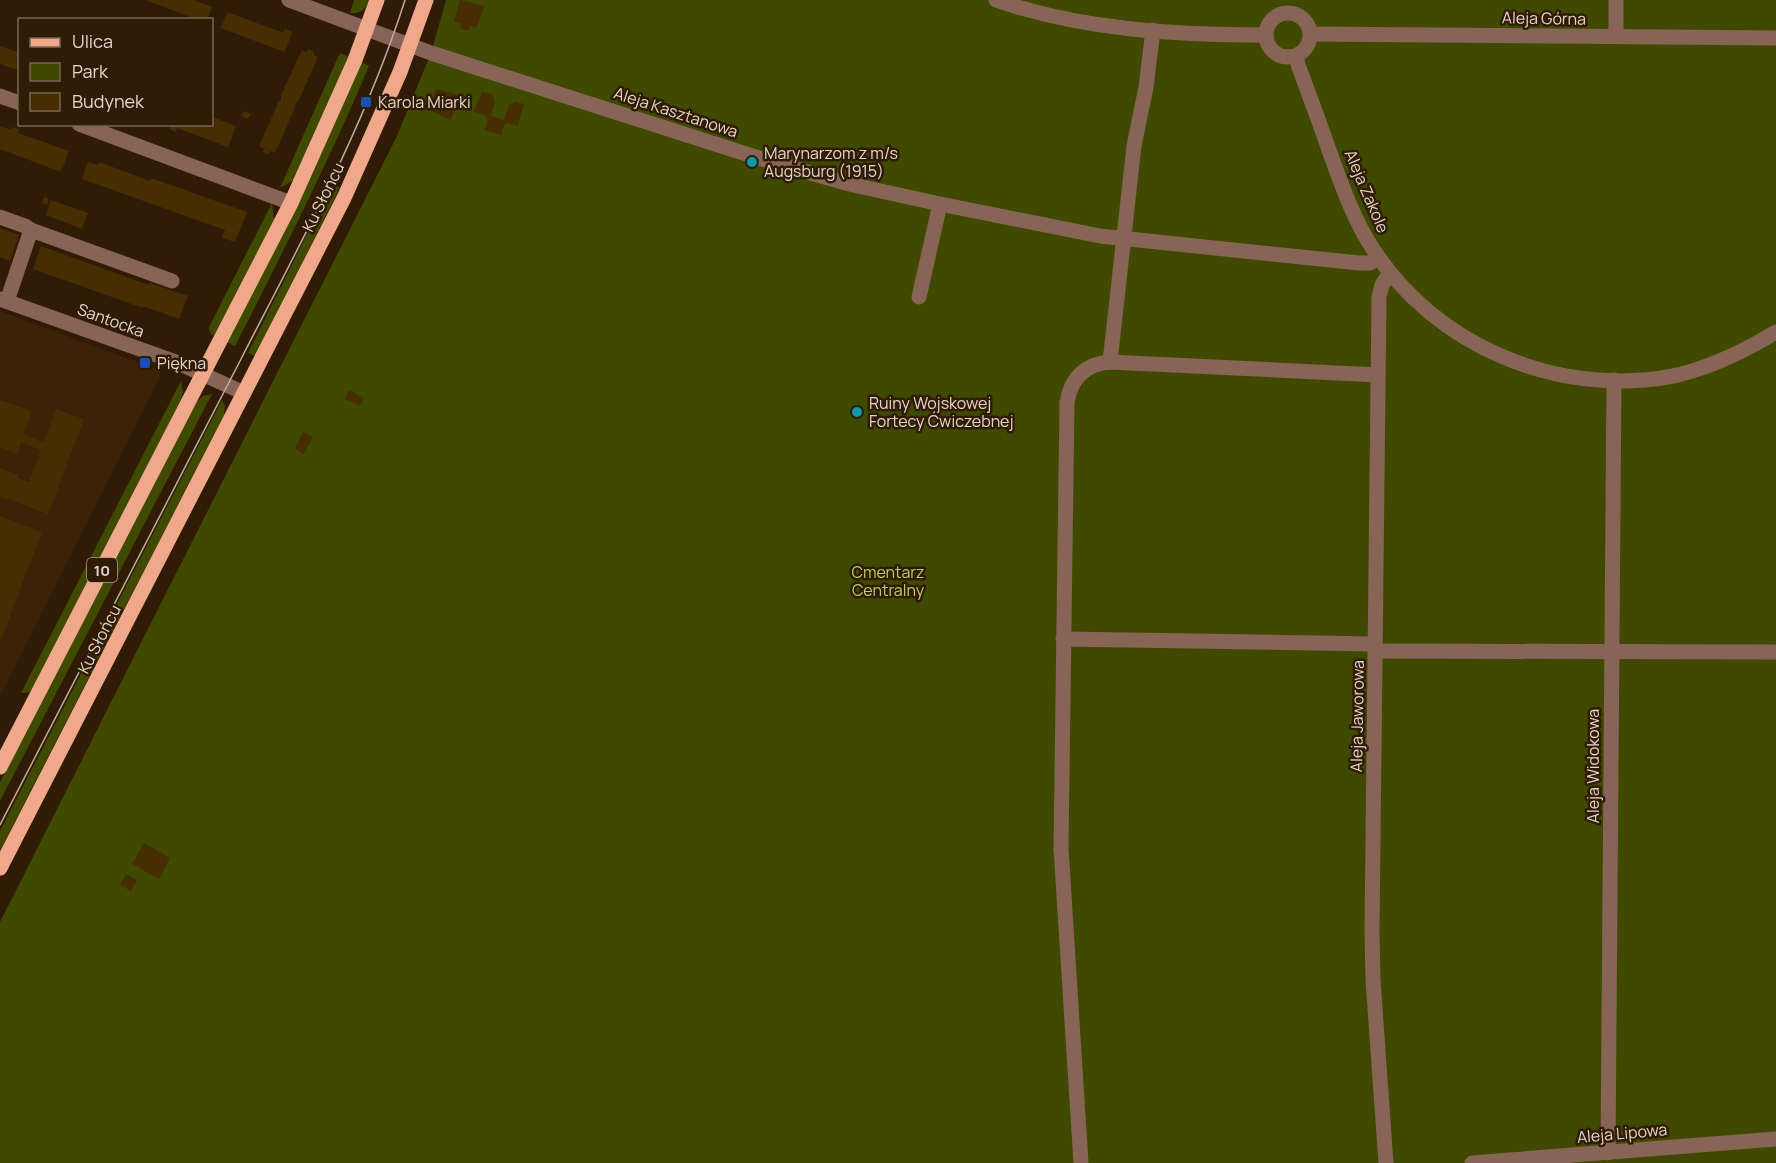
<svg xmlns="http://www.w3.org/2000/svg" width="1776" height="1163" font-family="Manrope,sans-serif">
<rect width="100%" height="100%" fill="#301b07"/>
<polygon fill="#3c2207" points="0,311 162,371 0,697"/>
<g fill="#3f4a00">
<path d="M354,0h15c-3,9 -8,14 -19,13z"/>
<polygon points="446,0 1776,0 1776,1163 0,1163 0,922 397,136 431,53"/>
<polygon points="341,53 348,57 294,180 280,188 338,57"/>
<path d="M361,62l8,4c-40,95 -87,188 -134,280l-8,-4z"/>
<polygon points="332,184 339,187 336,195 255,356 248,353"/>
<polygon points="272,203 274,220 214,336 210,333 209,327"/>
<polygon points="181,381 183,392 180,402 32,689 30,692 21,693"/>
<polygon points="212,394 0,801 0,782 196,403 203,396"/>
<polygon points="222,400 225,406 224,415 0,850 0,831"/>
</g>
<g fill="#472e02">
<polygon points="146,0 194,0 212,7 207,20 198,20"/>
<polygon points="460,0 484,6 477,28 470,26 468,31 460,28 461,24 454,21"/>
<polygon points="227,12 284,33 285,29 292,32 285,52 221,28"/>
<polygon points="0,46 20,53 20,71 0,64"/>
<polygon points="308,49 314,52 313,55 318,57 298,102 296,102 294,107 295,108 275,153 270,151 268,154 263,152 264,149 259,146 279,101 281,101 281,95 302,50 307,52"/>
<polygon points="436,89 459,95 451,120 429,110"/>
<polygon points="482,92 492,94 495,102 491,116 504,120 509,105 516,102 524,104 518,126 508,123 504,125 501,135 484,130 488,120 485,115 473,112"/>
<polygon points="244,111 251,114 248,119 241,116"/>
<polygon points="212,117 236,126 228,147 177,128 176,132 169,129 171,124 212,124"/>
<polygon points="0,126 11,130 12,127 19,129 18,133 69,151 61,172 0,149"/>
<polygon points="88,162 98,165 99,162 150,181 151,178 247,212 235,242 222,238 225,230 82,179"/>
<polygon points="44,197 49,199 47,205 42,203"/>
<polygon points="51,200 88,213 82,229 46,215"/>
<polygon points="0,228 19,235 10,261 0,257"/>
<polygon points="41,246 149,285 150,283 188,296 179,319 143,306 143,308 33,269"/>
<polygon points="349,390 364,398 360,406 345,399"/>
<polygon points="0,400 32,411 24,434 44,442 56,409 84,419 48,514 0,496 0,468 18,475 17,478 29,482 41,450 21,442 17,454 0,447"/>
<polygon points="303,432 313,437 304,454 295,449"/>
<polygon points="0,516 42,532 0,642"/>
<polygon points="144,843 170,858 159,879 132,864"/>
<polygon points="126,874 137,880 131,891 120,885"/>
</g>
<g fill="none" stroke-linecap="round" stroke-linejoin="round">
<g stroke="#876456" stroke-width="15">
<polyline points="289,0 431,53 762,159 849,184 940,204 1100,236 1359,263 1370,263 1379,258"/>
<path d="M996,0c85,30 181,35 270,35"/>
<polyline points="1616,0 1616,36"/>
<circle cx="1288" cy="35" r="22"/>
<polyline points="1311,34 1776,38"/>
<path d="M1295,56c11,31 23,62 34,94 12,33 24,69 44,99 62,96 182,147 295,128 38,-7 75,-25 108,-45"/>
<polyline points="0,96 20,103"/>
<polyline points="79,124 291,203"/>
<polyline points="0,217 25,226 31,230 172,281"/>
<polyline points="919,297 940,204"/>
<polyline points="0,299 176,362 244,393"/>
<polyline points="7,301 31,230"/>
<polyline points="1110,362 1134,146 1146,87 1153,30"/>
<polyline points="1063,639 1375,644"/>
<polyline points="1375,651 1776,652"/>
<polyline points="1608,1153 1614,380"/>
<path d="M1081,1163l-20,-315 6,-446c4,-24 18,-38 43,-40l268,13"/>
<polyline points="1386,1163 1373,980 1372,931 1379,297 1382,285 1390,273"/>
<polyline points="1472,1163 1776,1139"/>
</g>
<g stroke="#efa88a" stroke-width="15">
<polyline points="0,767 291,203 355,60 377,0"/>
<polyline points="0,868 344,198 400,72 426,0"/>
</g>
<path stroke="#bdad9f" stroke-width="1.5" d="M0,825c80,-154 160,-309 240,-464 60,-117 125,-235 165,-361"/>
</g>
<g fill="#1a4fb4" stroke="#301b07" stroke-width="2">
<rect x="360" y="96" width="12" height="12" rx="3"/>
<rect x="139" y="357" width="12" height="12" rx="3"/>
</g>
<g fill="#0f9aa8" stroke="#301b07" stroke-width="2">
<circle cx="752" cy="162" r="6"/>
<circle cx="857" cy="412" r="6"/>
</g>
<g text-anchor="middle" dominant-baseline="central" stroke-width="5" stroke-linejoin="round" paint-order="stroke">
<rect fill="#301b07" stroke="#ae9d8f" stroke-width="1.5" x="87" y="558" width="30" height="24" rx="4.5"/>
<g font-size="15" font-weight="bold" fill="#e4d5c9">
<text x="102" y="570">10</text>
</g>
<g font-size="16" fill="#e4d5c9" stroke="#301b07">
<text transform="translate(1544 18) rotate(1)">Aleja Górna</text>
<text transform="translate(676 112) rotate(18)">Aleja Kasztanowa</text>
<text transform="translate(1367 191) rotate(67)">Aleja Zakole</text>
<text transform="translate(323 197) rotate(-64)">Ku Słońcu</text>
<text transform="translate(111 320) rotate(20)">Santocka</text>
<text transform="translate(99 639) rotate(-63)">Ku Słońcu</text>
<text transform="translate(1357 716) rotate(-89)">Aleja Jaworowa</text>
<text transform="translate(1593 766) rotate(-90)">Aleja Widokowa</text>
<text transform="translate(1622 1133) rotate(-5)">Aleja Lipowa</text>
</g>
<g font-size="16" fill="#e4d5c9" stroke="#301b07" text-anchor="start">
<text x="378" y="102">Karola Miarki</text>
<text x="764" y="153">Marynarzom z m/s<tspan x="764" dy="18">Augsburg (1915)</tspan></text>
<text x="157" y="363">Piękna</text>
<text x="869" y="403">Ruiny Wojskowej<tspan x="869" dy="18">Fortecy Ćwiczebnej</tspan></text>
</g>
<g font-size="16" fill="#b9d060" stroke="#301b07">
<text x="888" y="572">Cmentarz<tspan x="888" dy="18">Centralny</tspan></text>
</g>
</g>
<rect x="18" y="18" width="195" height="108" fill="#301b07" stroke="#786555" stroke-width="1.5"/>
<rect x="30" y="38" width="30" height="9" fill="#efa88a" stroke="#786555" stroke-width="1.5"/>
<text x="72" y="48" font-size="18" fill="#e4d5c9">Ulica</text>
<rect x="30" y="63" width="30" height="18" fill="#3f4a00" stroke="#786555" stroke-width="1.5"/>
<text x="72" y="78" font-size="18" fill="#e4d5c9">Park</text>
<rect x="30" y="93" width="30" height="18" fill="#472e02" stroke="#786555" stroke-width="1.5"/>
<text x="72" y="108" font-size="18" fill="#e4d5c9">Budynek</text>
</svg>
